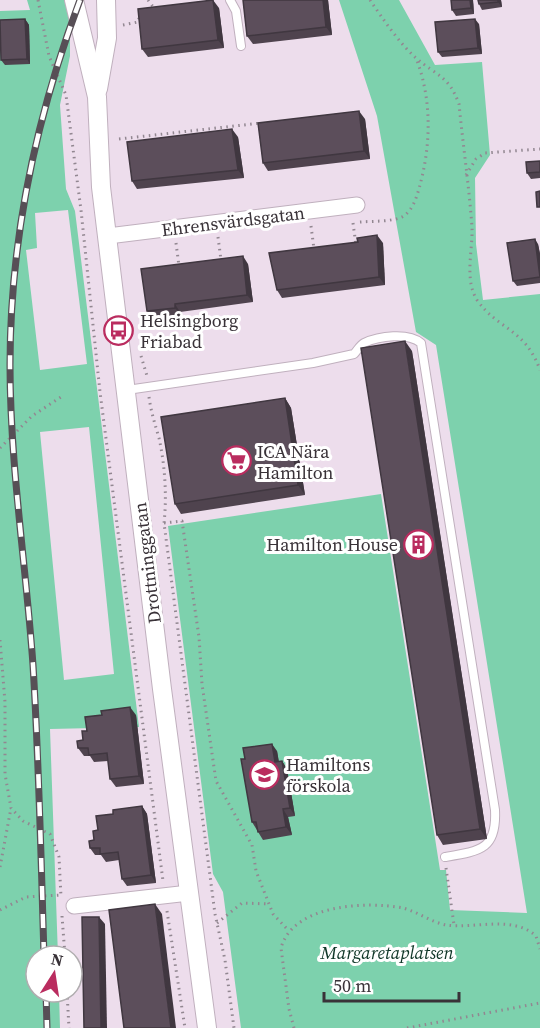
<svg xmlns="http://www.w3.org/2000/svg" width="540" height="1028" font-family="'Source Serif 4',serif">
<rect width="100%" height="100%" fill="#edddec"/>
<g fill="#7dd1ad" fill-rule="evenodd">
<path d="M27,0h41l2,7v49l-10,49 6,84 9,22 64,516 -89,2 8,227h-22v36h23l1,36h-60v-1017l30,-1zM68,210l19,154 -47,6 -14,-120 11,-2 -2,-35zM89,427l25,247 -50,6 -24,-248z"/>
<polygon points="339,0 399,0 435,65 482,62 490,155 475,178 476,244 483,300 540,294 540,1028 241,1028 223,892 213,874 168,526 381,494 440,870 446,870 450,910 527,913 436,345 416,332 377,116"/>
</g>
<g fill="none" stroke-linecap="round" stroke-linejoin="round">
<defs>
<g id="service">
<polyline points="230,0 236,11 241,46"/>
<path d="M127,390l186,-27 41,-9c3,-3 6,-9 10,-11 15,-7 44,-11 57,0l74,467c2,39 -14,41 -50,47"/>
</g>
<g id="minor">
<polyline points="108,236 357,205"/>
<polyline points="74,906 189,893"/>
</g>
<g id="tertiary">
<polyline points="74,0 97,97 101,187 162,689 207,1028"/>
<polyline points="98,89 107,38 106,0"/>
</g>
</defs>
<use href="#service" stroke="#c0b0be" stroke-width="10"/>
<use href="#minor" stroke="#c0b0be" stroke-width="17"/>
<use href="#tertiary" stroke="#c0b0be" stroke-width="20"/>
<g stroke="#928791" stroke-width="3" stroke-dasharray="1.5 4.5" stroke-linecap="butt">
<polyline points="38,0 49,56 66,95 81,210 100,392 163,881"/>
<polyline points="148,0 154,8"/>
<path d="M370,0c13,19 29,43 46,58 21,18 33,18 43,46 4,41 10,82 13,123 1,23 -8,52 5,73 21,30 48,28 63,70"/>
<polyline points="123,25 138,22 139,18"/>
<polyline points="119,139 261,123"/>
<polyline points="466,175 476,159 485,153 540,149"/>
<path d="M360,222c13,-1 30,0 42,-5 11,-6 15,-21 18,-32 11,-41 12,-86 -4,-127"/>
<polyline points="353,223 356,245"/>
<polyline points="311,226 314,249"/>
<polyline points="218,237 221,260"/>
<polyline points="176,243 179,266"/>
<polyline points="141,356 147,376"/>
<path d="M149,397c2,15 6,27 10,41 6,27 8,58 5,85l51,391 10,46 9,68"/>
<polyline points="0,448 32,416 64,395"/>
<polyline points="164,523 182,521 199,637 202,684 216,781 252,845 256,871 273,914 289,931"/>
<polyline points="0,640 5,702 5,774 11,808 23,821 50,834 59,857 61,897"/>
<polyline points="0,867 11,808"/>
<polyline points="446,868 454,925"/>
<polyline points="0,910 26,897 61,895"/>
<polyline points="167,911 185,1028"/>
<polyline points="62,916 65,956"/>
<polyline points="217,923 242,903 269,904"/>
<polyline points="67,992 69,1028"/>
<path d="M294,1028l-5,-19 -8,-61c12,-44 86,-47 122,-40 15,4 28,14 43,17 28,4 67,-10 90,11l4,13"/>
<polyline points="407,1028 540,1003"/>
</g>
<use href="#service" stroke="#fff" stroke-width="8"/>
<use href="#minor" stroke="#fff" stroke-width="15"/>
<use href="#tertiary" stroke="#fff" stroke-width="18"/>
<defs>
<g id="rail">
<path d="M44,956c-3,-97 -5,-194 -11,-291 -7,-100 -23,-200 -23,-300 0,-125 26,-248 70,-365"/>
<polyline points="46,992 47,1028"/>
</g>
</defs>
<use href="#rail" stroke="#574f56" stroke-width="7"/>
<use href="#rail" stroke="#fff" stroke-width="4.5" stroke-dasharray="14" stroke-linecap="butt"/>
</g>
<g fill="#4f434e">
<polygon points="243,0 328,0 332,35 253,44 247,36"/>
<polygon points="451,0 473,0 474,14 456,16 452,10"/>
<polygon points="478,0 501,0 502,7 482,10 479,4"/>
<polygon points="219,8 224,48 148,57 142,49"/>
<polygon points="25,19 29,25 30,64 5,65 1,60"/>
<polygon points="479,24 482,54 442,57 438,52"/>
<polygon points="365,119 370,159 268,171 263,163"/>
<polygon points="238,137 244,178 137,189 132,181"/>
<polygon points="540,161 540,178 531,179 527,173"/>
<polygon points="383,243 385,285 282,298 277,290"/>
<polygon points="538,244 540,254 540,283 517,286 513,281"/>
<polygon points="248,264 253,302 180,312 181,315 152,319 147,311"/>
<polygon points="412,351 487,839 443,845 437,835"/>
<polygon points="285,398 291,408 305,495 181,514 175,504"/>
<polygon points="136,715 144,784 116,787 110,779 108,761 94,762 90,756 84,756 78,748 83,740 87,731"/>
<polygon points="277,751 279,762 282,761 287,769 295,816 288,817 292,835 263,840 252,822"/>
<polygon points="142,806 147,814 156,883 127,886 122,879 119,860 106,862 101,855 95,855 90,848 94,840 98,830 113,814"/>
</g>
<g fill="#403740">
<polygon points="213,0 219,8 224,48 218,40"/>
<polygon points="323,0 328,0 332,35 326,27"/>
<polygon points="470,0 473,0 474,14 471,8"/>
<polygon points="498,0 501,0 502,7 498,2"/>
<polygon points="25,19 29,25 30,64 27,59"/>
<polygon points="475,19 479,24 482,54 478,48"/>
<polygon points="359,111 365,119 370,159 364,151"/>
<polygon points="232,129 238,137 244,178 238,170"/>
<polygon points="377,235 383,243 385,285 379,277"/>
<polygon points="535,239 538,244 540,254 540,274"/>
<polygon points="243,256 248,264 253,302 247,295"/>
<polygon points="175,304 180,312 181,315 175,308"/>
<polygon points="405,341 412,351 487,839 480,829"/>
<polygon points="285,398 291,408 305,495 298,485"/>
<polygon points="130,707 136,715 144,784 139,776"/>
<polygon points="272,744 277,751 280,770 275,762"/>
<polygon points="282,761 287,769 295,816 290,808"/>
<polygon points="142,806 147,814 156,883 151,875"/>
<polygon points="283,809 288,817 292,835 286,827"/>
<polygon points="155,904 162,914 176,1028 171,1028"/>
<polygon points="99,917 105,924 107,1028 101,1028"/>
</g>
<g fill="#5c4e5b" stroke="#403740" stroke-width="1.5">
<polygon points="213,0 218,40 142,49 138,9"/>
<polygon points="243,0 323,0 326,27 247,36"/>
<polygon points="451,0 470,0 471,8 452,10"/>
<polygon points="478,0 498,0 498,2 479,4"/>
<polygon points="25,19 27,59 1,60 0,20"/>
<polygon points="475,19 478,48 438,52 435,22"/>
<polygon points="359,111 364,151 263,163 258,123"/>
<polygon points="232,129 238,170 132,181 127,142"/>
<polygon points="540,161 540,172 527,173 526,162"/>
<polygon points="540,191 540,207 537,207 536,192"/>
<polygon points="377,235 379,277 277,290 269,253 358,242 357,238"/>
<polygon points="535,239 540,277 513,281 507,243"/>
<polygon points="243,256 247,295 175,304 175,308 147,311 141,269"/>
<polygon points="405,341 480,829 437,835 361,348"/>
<polygon points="285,398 298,485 175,504 161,417"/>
<polygon points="130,707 139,776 110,779 107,753 89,755 88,748 78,748 77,741 83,740 82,731 87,731 85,717 102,715 101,711"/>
<polygon points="272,744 275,762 282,761 290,808 283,809 286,827 258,832 256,822 252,822 241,759 245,759 243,748"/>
<polygon points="142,806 151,875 122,879 118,852 100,854 100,848 90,848 89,841 94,840 93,831 98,830 96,816 113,814 113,810"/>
<polygon points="155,904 171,1028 124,1028 109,910"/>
<polygon points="82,917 99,917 101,1028 84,1028"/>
</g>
<defs>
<symbol id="bus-ring" viewBox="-11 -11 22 22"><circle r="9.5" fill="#fff" stroke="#ba2c5f" stroke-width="1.5"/><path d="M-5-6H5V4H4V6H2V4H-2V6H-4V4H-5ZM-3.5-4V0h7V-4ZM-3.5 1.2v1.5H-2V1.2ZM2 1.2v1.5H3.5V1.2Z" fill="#ba2c5f"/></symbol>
<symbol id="supermarket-ring" viewBox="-11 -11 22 22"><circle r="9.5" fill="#fff" stroke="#ba2c5f" stroke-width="1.5"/><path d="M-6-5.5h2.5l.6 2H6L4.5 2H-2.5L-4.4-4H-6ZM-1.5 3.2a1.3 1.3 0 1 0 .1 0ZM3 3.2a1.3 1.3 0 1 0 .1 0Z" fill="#ba2c5f"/></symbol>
<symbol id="building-ring" viewBox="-11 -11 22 22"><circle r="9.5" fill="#fff" stroke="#ba2c5f" stroke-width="1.5"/><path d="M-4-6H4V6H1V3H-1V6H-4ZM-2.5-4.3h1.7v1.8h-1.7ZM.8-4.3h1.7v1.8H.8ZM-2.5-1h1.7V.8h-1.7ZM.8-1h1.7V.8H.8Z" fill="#ba2c5f"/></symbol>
<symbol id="school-ring" viewBox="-11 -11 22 22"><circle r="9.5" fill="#fff" stroke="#ba2c5f" stroke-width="1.5"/><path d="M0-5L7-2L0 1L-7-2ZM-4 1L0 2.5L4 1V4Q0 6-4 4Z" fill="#ba2c5f"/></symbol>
</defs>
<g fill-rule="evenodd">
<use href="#bus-ring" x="102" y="314" width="33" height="33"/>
<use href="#supermarket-ring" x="220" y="444" width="33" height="33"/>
<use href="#building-ring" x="402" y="528" width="33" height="33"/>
<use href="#school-ring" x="248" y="758" width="33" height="33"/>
</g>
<g text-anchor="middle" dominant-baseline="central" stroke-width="6" stroke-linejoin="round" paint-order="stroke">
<g font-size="18" fill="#393238" stroke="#fff">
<text transform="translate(233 221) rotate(-7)">Ehrensvärdsgatan</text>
<text transform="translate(147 563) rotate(-97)">Drottninggatan</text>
</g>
<g font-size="18" fill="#393238" stroke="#fff" text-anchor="start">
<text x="140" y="320">Helsingborg<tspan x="140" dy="21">Friabad</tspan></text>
<text x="257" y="451">ICA Nära<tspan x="257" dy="21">Hamilton</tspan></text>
<text x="398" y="544" text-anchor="end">Hamilton House</text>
<text x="286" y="764">Hamiltons<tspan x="286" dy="21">förskola</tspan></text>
</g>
<g font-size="18" font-style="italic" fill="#0f3627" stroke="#fff">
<text x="387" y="952">Margaretaplatsen</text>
</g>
</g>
<g transform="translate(54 974) rotate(12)"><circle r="28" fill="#ffffff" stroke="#b0adaf" stroke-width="1.5"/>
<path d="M0-4.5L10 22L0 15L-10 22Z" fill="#ba2c5f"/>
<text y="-9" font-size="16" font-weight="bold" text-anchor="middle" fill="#393238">N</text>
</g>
<path d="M324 992v9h135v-9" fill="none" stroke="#393238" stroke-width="3"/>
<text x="333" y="992" font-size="18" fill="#393238" stroke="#ffffff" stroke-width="4.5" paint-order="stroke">50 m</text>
</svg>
